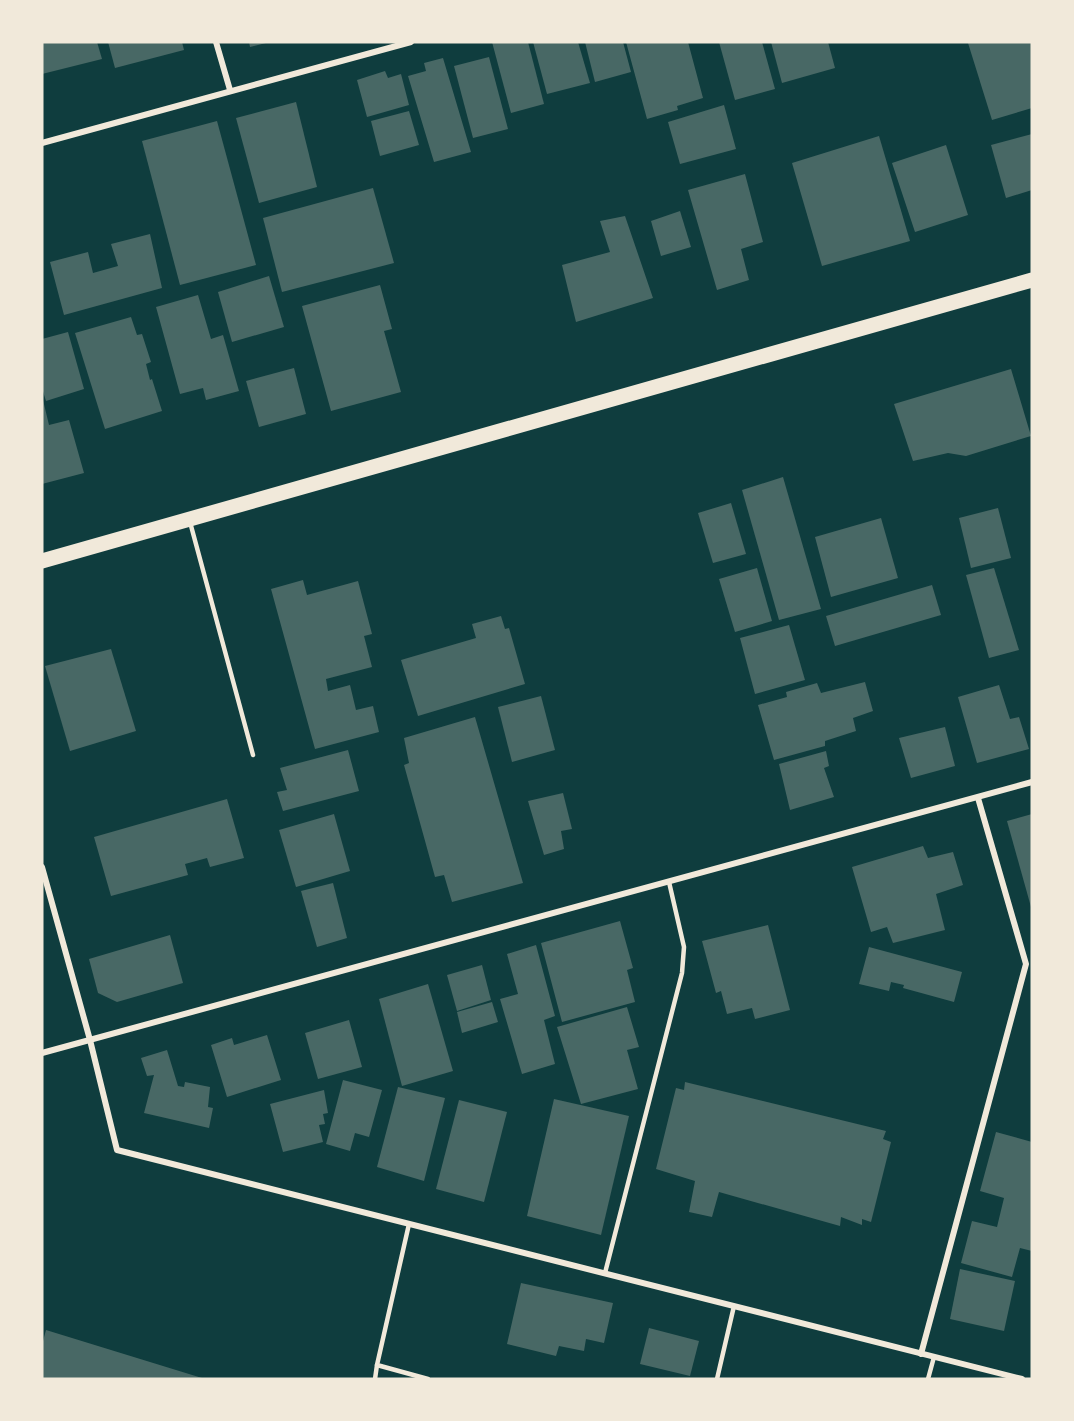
<svg xmlns="http://www.w3.org/2000/svg" width="1074" height="1421" font-family="Spectral,serif">
<rect width="100%" height="100%" fill="#0f3d3e"/>
<g fill="#486865">
<polygon points="42,42 97,42 102,59 42,74"/>
<polygon points="108,42 182,42 184,50 115,68"/>
<polygon points="249,42 265,42 266,43 250,47"/>
<polygon points="492,42 528,42 544,104 511,113"/>
<polygon points="533,42 578,42 590,83 547,94"/>
<polygon points="585,42 623,42 631,72 595,82"/>
<polygon points="626,42 688,42 703,98 677,106 678,110 647,119"/>
<polygon points="719,42 762,42 775,89 735,100"/>
<polygon points="771,42 828,42 835,68 782,83"/>
<polygon points="973,42 1032,42 1032,108 992,120 968,43"/>
<polygon points="489,57 508,129 473,138 454,66"/>
<polygon points="443,58 471,152 434,162 408,76 426,71 424,63"/>
<polygon points="385,71 388,78 401,74 409,105 367,117 357,80"/>
<polygon points="296,102 317,187 259,203 236,118"/>
<polygon points="724,105 736,149 680,164 668,122"/>
<polygon points="409,111 419,145 380,156 371,121"/>
<polygon points="217,121 256,265 180,285 142,141"/>
<polygon points="1032,134 1032,190 1006,198 991,145"/>
<polygon points="879,136 910,241 822,266 792,163"/>
<polygon points="946,145 968,215 915,232 892,163"/>
<polygon points="745,174 763,242 741,249 749,280 717,290 688,190"/>
<polygon points="373,188 394,263 282,292 263,218"/>
<polygon points="680,211 691,247 661,256 651,221"/>
<polygon points="625,216 653,298 576,322 562,265 610,252 600,221"/>
<polygon points="150,234 162,288 64,315 50,262 88,252 93,273 118,266 111,244"/>
<polygon points="269,276 284,327 232,342 218,292"/>
<polygon points="380,285 392,329 384,331 401,392 331,411 302,306"/>
<polygon points="198,295 211,339 223,335 239,391 206,400 203,388 180,394 156,307"/>
<polygon points="131,317 137,335 142,334 151,362 146,364 150,380 152,379 162,411 105,429 75,333"/>
<polygon points="68,332 84,389 46,401 42,388 42,339"/>
<polygon points="294,368 306,414 259,427 246,381"/>
<polygon points="1011,369 1031,436 966,456 948,453 913,461 894,404"/>
<polygon points="43,400 49,425 69,420 84,473 42,484"/>
<polygon points="783,477 821,609 779,620 742,490"/>
<polygon points="731,503 746,554 713,563 698,513"/>
<polygon points="998,508 1011,558 971,568 959,518"/>
<polygon points="881,518 898,578 831,597 815,537"/>
<polygon points="757,568 772,621 735,632 719,579"/>
<polygon points="994,568 1019,650 989,658 966,575"/>
<polygon points="303,580 307,595 358,581 372,634 364,636 372,667 326,679 328,691 350,685 356,710 373,706 379,732 315,749 271,589"/>
<polygon points="932,585 941,615 835,646 826,616"/>
<polygon points="501,616 505,629 509,628 525,684 418,716 401,660 476,638 472,624"/>
<polygon points="789,625 805,680 755,694 740,638"/>
<polygon points="111,649 136,731 70,751 45,666"/>
<polygon points="865,682 873,711 853,718 856,731 825,741 825,746 774,760 758,705 787,697 786,692 817,683 821,693"/>
<polygon points="999,685 1010,719 1019,717 1029,749 977,763 958,697"/>
<polygon points="541,696 555,750 512,762 498,707"/>
<polygon points="475,717 523,883 452,902 444,875 435,877 404,765 409,763 404,738"/>
<polygon points="945,727 955,766 911,778 899,738"/>
<polygon points="348,750 359,791 283,811 277,792 287,790 280,768"/>
<polygon points="826,751 829,766 824,768 834,797 790,810 779,764"/>
<polygon points="563,793 572,829 561,831 564,849 544,855 528,801"/>
<polygon points="227,799 244,858 210,867 207,858 185,864 188,875 111,896 94,837"/>
<polygon points="334,814 350,871 296,887 279,830"/>
<polygon points="1032,814 1032,907 1031,907 1007,821"/>
<polygon points="923,846 928,858 953,852 963,885 936,894 945,930 893,943 887,927 871,932 852,867"/>
<polygon points="333,883 347,938 317,947 301,891"/>
<polygon points="620,921 633,968 627,970 635,1002 562,1022 541,943"/>
<polygon points="768,925 790,1010 755,1019 752,1008 727,1014 721,991 716,993 702,941"/>
<polygon points="170,935 183,983 117,1002 98,993 89,959"/>
<polygon points="536,945 555,1016 544,1020 555,1064 522,1074 500,999 518,994 507,954"/>
<polygon points="869,947 962,972 954,1002 903,988 904,985 891,982 889,991 859,984"/>
<polygon points="482,965 491,1000 457,1011 447,975"/>
<polygon points="428,984 453,1071 402,1086 379,999"/>
<polygon points="492,1002 498,1022 462,1033 457,1012"/>
<polygon points="627,1007 639,1047 627,1050 638,1089 581,1104 557,1027"/>
<polygon points="349,1020 362,1067 318,1079 305,1033"/>
<polygon points="267,1035 281,1080 227,1097 211,1045 232,1038 234,1045"/>
<polygon points="167,1050 178,1086 184,1087 185,1082 210,1087 208,1107 213,1108 209,1128 144,1113 154,1075 147,1076 141,1058"/>
<polygon points="343,1080 382,1090 369,1137 355,1133 350,1151 326,1144"/>
<polygon points="685,1082 886,1131 883,1139 891,1142 871,1222 862,1219 862,1225 841,1217 840,1226 719,1192 712,1217 689,1212 695,1181 656,1169 676,1088 684,1090"/>
<polygon points="398,1087 445,1098 424,1181 377,1167"/>
<polygon points="324,1090 328,1113 323,1114 325,1124 319,1125 323,1142 283,1152 270,1104"/>
<polygon points="554,1099 629,1116 601,1235 527,1216"/>
<polygon points="459,1100 507,1112 484,1202 436,1189"/>
<polygon points="996,1132 1032,1142 1032,1251 1020,1248 1012,1277 961,1263 972,1221 997,1227 1004,1198 980,1191"/>
<polygon points="960,1269 1015,1281 1004,1331 950,1319"/>
<polygon points="521,1283 613,1303 604,1343 586,1339 584,1351 559,1346 556,1356 507,1344"/>
<polygon points="649,1328 699,1341 690,1376 640,1364"/>
<polygon points="46,1330 202,1378 201,1379 42,1379 42,1345"/>
</g>
<g fill="none" stroke-linecap="round" stroke-linejoin="round">
<g stroke="#f1e9da" stroke-width="4.5">
<polyline points="190,522 253,755"/>
<polyline points="409,1224 377,1365 428,1379"/>
<polyline points="605,1273 682,973 684,947 669,882"/>
<polyline points="375,1379 377,1365"/>
<polyline points="717,1379 734,1306"/>
<polyline points="928,1379 934,1357"/>
</g>
<g stroke="#f1e9da" stroke-width="6">
<polyline points="216,42 230,90"/>
<polyline points="42,143 411,42"/>
<polyline points="42,867 90,1040 117,1150 1022,1379"/>
<polyline points="42,1053 1032,782"/>
<polyline points="921,1354 1026,964 978,798"/>
</g>
<polyline stroke="#f1e9da" stroke-width="15" points="42,561 1032,280"/>
</g>
<rect width="1074" height="1421" fill="none" stroke="#f1e9da" stroke-width="87"/>
</svg>
